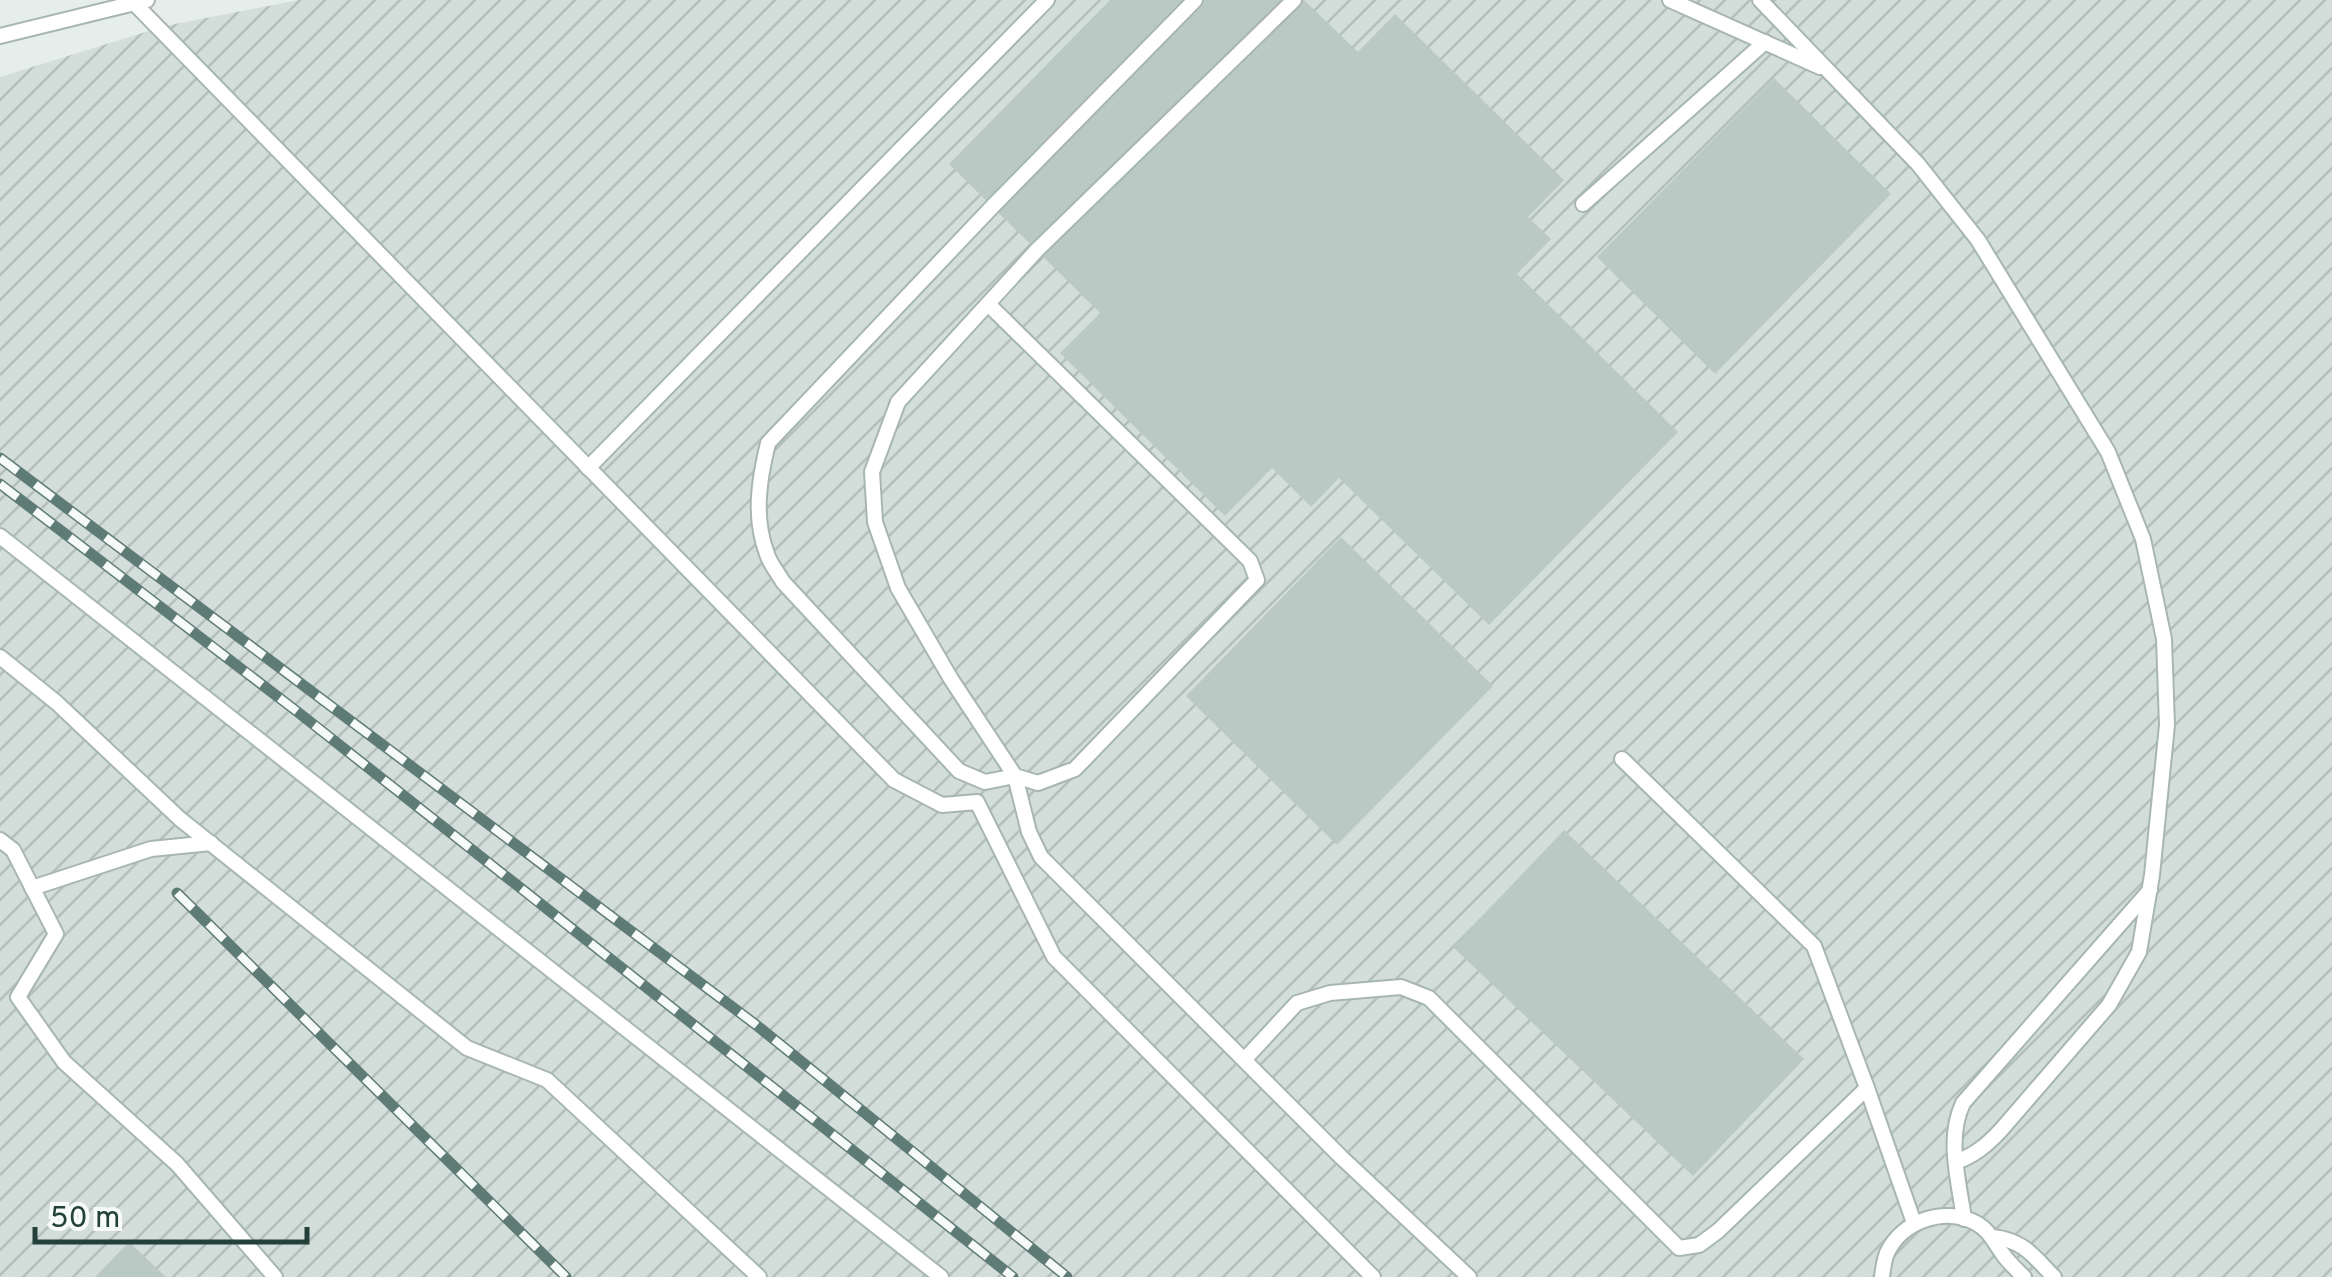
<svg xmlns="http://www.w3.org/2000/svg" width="2332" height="1277" font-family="Overpass,sans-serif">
<defs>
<pattern id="industrial-furrows" width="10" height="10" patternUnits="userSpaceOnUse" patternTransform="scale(2.5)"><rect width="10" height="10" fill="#d3deda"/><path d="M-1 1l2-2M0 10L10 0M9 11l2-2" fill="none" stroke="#b5c0bc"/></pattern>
</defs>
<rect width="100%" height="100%" fill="#e5eeeb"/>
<polygon fill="url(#industrial-furrows)" points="299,0 2332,0 2332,1277 0,1277 0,77 165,26"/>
<g fill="#bbc9c4">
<polygon points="1110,0 1304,0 1358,52 1395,14 1564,180 1528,217 1551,239 1517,274 1678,432 1489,625 1339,478 1311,507 1272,468 1225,516 1060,353 1100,313 949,164"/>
<polygon points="1774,78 1891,194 1715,374 1597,257"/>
<polygon points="1341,537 1493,686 1337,845 1186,696"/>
<polygon points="1564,830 1804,1059 1693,1176 1453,947"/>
<polygon points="129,1242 166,1277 95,1277"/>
</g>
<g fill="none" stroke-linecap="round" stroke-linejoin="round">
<defs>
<g id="service">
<path d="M1195,0l-203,207 -224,236c-9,37 -15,74 -1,111 3,10 11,19 16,28l176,189 26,11 30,-6 14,56 12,25 300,300 128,120"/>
<polyline points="1670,0 1820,67"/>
<path d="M1760,0l158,164 60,76 130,212 35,87 21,100 3,86 -15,150 -13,77 -30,53 -108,125c-14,15 -26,25 -45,32"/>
<polyline points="134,3 894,780 942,805 977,802 1054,957 1373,1277"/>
<polyline points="0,36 147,0"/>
<polyline points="1583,204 1765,42"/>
<polyline points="988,304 1242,553 1250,561 1257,580 1075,769 1038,783 1015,776 951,679 898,588 875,522 872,472 898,402 1037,250 1294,0"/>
<polyline points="588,468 1047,0"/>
<polyline points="0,536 941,1277"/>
<polyline points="0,657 57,703 180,819 467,1048 547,1080 759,1277"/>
<polyline points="1622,759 1814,946 1867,1088 1914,1223"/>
<polyline points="0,840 13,850 56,934 18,997 64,1062 177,1164 275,1277"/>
<polyline points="32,888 151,849 211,843"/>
<polyline points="1245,1059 1297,1003 1330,993 1401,987 1429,998 1679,1248 1699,1245 1718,1231 1867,1088"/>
<path d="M1964,1219c-5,-38 -18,-80 -1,-116l187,-213"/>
<path d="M1993,1237c32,4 40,19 61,40"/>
<path d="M1882,1277c1,-8 2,-17 5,-24 15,-32 57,-47 89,-30 13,7 18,19 26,30 6,9 14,16 22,24"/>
</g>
</defs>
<use href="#service" stroke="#a7b6b2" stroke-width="18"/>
<use href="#service" stroke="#fff" stroke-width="14"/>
<defs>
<g id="rail">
<polyline points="0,458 755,1024 1067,1277"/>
<polyline points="0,484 299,713 1013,1277"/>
<polyline points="177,893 566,1277"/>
</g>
</defs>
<use href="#rail" stroke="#5f7b75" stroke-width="11"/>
<use href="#rail" stroke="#f6faf8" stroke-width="8" stroke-dasharray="22" stroke-linecap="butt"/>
</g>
<path d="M35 1227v15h272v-15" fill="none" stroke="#24403a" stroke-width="5"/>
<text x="50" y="1227" font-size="30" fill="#24403a" stroke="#f6faf8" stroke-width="8" paint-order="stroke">50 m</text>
</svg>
